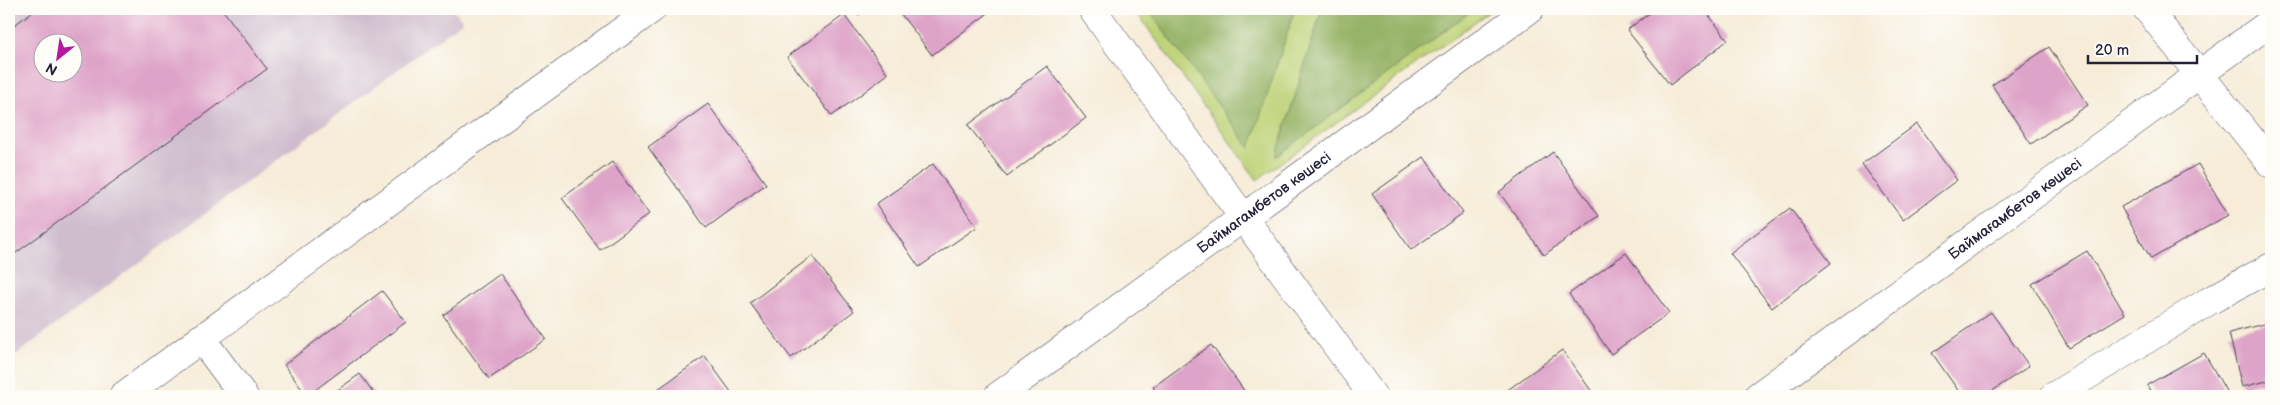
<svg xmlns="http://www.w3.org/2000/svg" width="2280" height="405" font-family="'Balsamiq Sans',sans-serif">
<rect width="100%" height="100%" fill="#fdfcf7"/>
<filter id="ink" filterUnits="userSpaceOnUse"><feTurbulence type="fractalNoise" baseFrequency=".02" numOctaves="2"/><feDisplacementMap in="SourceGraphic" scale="10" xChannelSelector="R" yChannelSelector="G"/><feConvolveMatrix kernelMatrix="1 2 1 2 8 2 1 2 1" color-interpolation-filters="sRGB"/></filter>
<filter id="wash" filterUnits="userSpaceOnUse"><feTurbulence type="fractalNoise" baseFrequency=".0096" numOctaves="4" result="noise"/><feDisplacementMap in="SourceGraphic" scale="20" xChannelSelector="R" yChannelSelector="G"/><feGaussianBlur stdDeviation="1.12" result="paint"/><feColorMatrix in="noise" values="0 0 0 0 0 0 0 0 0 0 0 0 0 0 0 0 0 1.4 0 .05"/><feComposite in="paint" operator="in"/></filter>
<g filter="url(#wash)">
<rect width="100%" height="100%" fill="#f6ecd8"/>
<path fill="#cfbdce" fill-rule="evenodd" d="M9,9h444l10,12 -454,339zM42,42h30v30h-30z"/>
<polygon fill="#bdd276" stroke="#707a58" points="1134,9 1493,9 1257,180"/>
<g fill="#96b467" stroke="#5c6b51">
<polygon points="1148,9 1295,9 1250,148"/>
<polygon points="1322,9 1474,9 1276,157"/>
</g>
<g id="blocks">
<g fill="#dea3c8" fill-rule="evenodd">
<path d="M36,9h186l45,60 -258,189v-229zM42,42h30v30h-30z"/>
<polygon points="853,9 866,9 859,15"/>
<polygon points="897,9 983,9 987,14 932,55"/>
<polygon points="1655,9 1704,9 1728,40 1670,85 1627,30"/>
<polygon points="844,15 888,74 832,116 787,57"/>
<polygon points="2049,47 2088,105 2031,144 1992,85"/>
<polygon points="1047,66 1086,118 1007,177 968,125"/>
<polygon points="708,104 766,184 706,228 648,147"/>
<polygon points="1917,124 1957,180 1903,220 1862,164"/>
<polygon points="1553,152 1599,216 1544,255 1499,192"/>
<polygon points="1424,157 1463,213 1411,250 1372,194"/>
<polygon points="612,162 649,214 600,250 562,198"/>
<polygon points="933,164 977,227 919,267 876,204"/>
<polygon points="2198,164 2228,215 2151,259 2121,207"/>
<polygon points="1790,208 1831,263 1772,308 1730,253"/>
<polygon points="2087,251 2125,314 2069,348 2032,284"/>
<polygon points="1626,253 1669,313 1611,354 1569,294"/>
<polygon points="812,256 854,311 791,358 750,303"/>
<polygon points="500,274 546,339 489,379 443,315"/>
<polygon points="382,291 406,322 307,396 284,365"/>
<polygon points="1991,312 2029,366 1985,396 1962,396 1932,353"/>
<polygon points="2271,322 2271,380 2242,387 2229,333"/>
<polygon points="1211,345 1248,396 1160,396 1153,387"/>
<polygon points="1562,350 1595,396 1508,396 1505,392"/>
<polygon points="2204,353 2229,396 2153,396 2147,385"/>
<polygon points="705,356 734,396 648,396"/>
<polygon points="360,374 376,396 329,396"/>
</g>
</g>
</g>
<g filter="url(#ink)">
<use href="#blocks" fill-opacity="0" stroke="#424053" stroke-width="1"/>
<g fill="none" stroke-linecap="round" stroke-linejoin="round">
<defs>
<g id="street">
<polyline points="1092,9 1373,396"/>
<polyline points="2147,9 2271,164"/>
<polyline points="201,338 244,396"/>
<path id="s1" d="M998,396l532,-387"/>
<path id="s2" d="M1758,396l513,-374"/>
<polyline points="2054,396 2209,301 2271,267"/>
</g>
<polyline id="secondary" points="123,396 652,9"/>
</defs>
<use href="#street" stroke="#424053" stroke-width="29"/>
<use href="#secondary" stroke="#424053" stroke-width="29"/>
<use href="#street" stroke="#fff" stroke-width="28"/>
<use href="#secondary" stroke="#fff" stroke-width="28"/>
</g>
</g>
<g text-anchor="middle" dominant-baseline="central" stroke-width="5" stroke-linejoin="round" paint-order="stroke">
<g font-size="15" fill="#22223b" stroke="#fdfcf7">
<text stroke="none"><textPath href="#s1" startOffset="329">Баймагамбетов көшесі</textPath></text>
<text stroke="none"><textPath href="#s2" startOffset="318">Баймағамбетов көшесі</textPath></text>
</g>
</g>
<rect width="2280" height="405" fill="none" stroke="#fdfcf7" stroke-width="30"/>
<g transform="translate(58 58) rotate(210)"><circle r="24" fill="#fdfcf7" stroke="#a5a5ac"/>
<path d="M0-4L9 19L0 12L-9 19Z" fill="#b5179e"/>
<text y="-8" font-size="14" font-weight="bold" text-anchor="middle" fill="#22223b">N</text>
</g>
<path d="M2088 55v8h109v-8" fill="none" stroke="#22223b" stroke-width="2.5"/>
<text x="2095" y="55" font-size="15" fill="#22223b" stroke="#fdfcf7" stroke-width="4" paint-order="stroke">20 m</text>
</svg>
